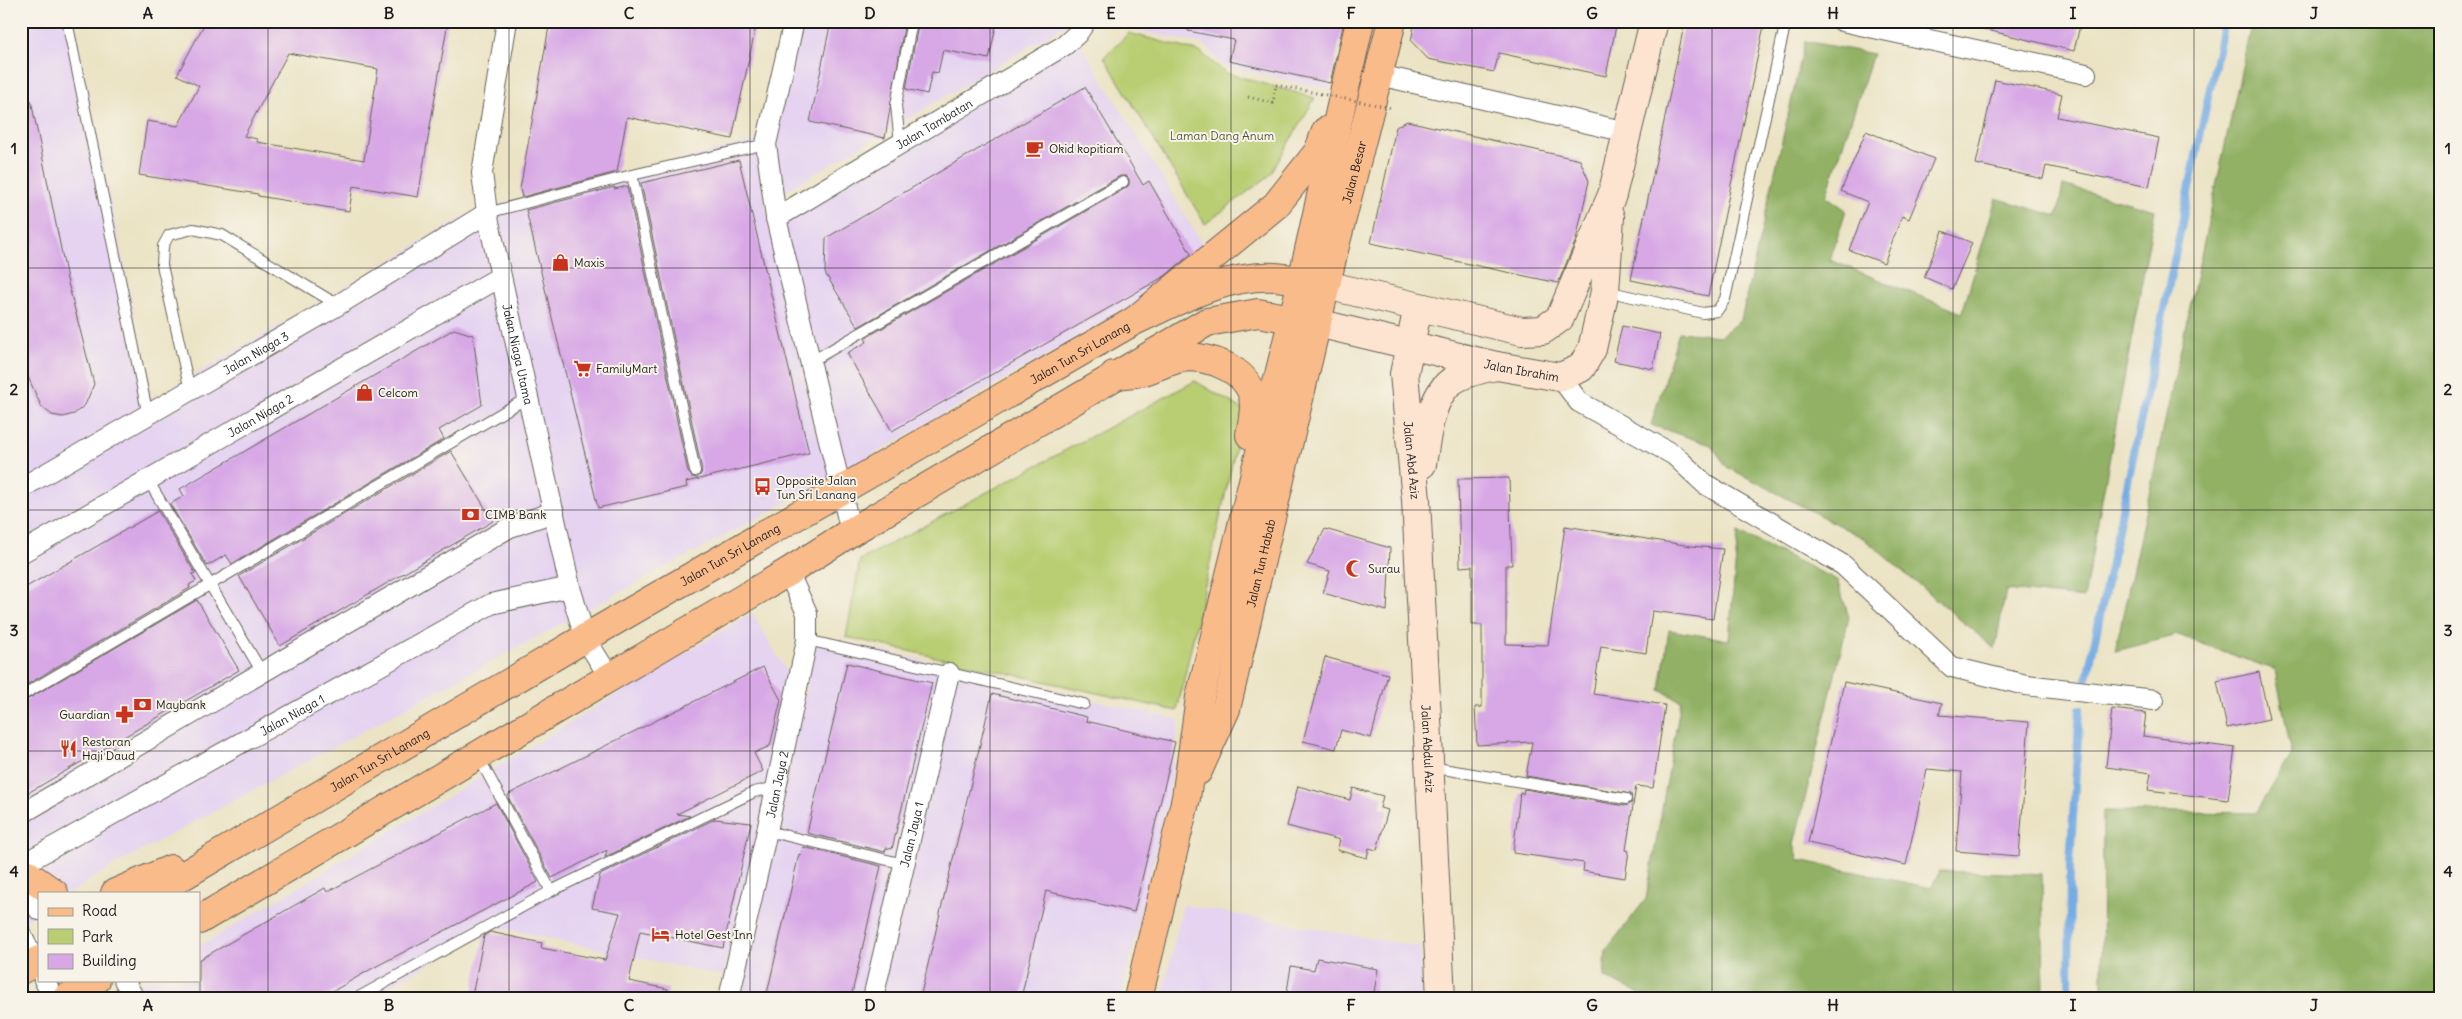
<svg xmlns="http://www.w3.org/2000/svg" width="2462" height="1019" font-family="Delius,sans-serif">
<rect width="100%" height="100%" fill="#f7f3e8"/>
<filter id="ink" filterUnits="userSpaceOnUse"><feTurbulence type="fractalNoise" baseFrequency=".02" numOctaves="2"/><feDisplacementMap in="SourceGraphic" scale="10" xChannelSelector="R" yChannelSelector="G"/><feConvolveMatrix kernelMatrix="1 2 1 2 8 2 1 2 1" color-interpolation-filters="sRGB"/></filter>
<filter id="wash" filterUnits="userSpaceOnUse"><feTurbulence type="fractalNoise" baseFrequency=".0096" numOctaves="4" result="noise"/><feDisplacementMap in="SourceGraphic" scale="20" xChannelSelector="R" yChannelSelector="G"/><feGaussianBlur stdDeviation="1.12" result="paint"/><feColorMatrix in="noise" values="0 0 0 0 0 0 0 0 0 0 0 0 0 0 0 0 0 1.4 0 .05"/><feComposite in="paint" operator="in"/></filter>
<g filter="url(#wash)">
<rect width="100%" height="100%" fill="#ebe3c4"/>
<g fill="#e5d3f1">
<polygon points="21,21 73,21 152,400 476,210 759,140 766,213 1072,30 1206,250 1143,300 848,469 113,866 70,893 39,893 39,912 21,923"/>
<polygon points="796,21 1073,21 782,193 774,141"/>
<polygon points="1089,21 1345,21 1329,89 1222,66 1205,44"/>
<polygon points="752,613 790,677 748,873 723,976 496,927 368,998 116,998 145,980 199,980 199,947"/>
<polygon points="818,636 1179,720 1169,795 1121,998 737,998"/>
<polygon points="1183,905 1420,947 1422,998 1162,998"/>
</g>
<g fill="#b9ce73" stroke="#6a7548">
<polygon points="1129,33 1200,52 1226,73 1315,98 1270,175 1205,224 1104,57"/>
<polygon points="1195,381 1244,410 1177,711 846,637 860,560"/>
</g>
<g fill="#92b165" stroke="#576640">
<polygon points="2252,21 2441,21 2441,998 2102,998 2103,811 2256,813 2292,754 2275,670 2178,635 2115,651"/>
<polygon points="1805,41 1873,54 1826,196 1846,210 1830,260 1962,313 1996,198 2057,216 2063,185 2155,210 2084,598 2006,590 1995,649 1863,538 1727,467 1711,445 1651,425 1679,332 1720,336 1741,320"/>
<polygon points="1738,532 1837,580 1849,617 1794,844 1799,860 1931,888 1940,871 2042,874 2044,998 1650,998 1604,977 1606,950 1646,899 1681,701 1660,690 1669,630 1729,640"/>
</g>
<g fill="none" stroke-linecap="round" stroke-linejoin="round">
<g stroke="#76ace4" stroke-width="8">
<polyline points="2087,678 2224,21"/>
<polyline points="2069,998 2070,863 2080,709"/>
</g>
</g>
<g id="blocks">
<g fill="#d7a7e6" fill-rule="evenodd">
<path d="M206,21h242l-30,176 -65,-11 -4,25 -91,-15v-2l-119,-19 8,-54 31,5 21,-40 -22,-11zM288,53l90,16 -14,91 -107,-18v-3l-13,-3z"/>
<polygon points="550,21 757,21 732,139 627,117 617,172 522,197 520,189"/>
<polygon points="831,21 905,21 885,138 810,122"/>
<polygon points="919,21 997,21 989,59 943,50 938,73 932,72 927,94 906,89"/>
<polygon points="1189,21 1344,21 1330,83 1229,61 1234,40 1188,31"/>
<polygon points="1415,21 1617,21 1606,76 1499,53 1494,72 1428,59 1411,41"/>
<polygon points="1685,21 1743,21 1764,25 1708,296 1631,280"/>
<polygon points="1984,21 2081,21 2074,51 1983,29"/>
<polygon points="1995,80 2062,94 2057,117 2159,138 2149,187 2046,166 2043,179 1976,164"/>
<polygon points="1085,87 1143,185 1149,181 1191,254 1165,276 892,431 847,353 867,342 865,338 1126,188 1129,185 1129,179 1126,176 1120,176 858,327 825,273 826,238"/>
<polygon points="31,100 67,279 94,384 85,405 74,414 63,417 52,415 41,406 21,361 21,101"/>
<polygon points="1407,121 1580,160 1589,181 1576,240 1558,283 1371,243 1396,127"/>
<polygon points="1866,131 1934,159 1909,219 1902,216 1884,263 1849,250 1868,202 1841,191"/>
<polygon points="739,160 809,453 686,482 687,487 598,508 526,210 615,187 614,189 627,186 688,472 692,477 697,478 701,474 702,470 641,183"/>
<polygon points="1943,231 1972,243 1952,289 1924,277"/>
<polygon points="1622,326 1660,334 1653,369 1614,361"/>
<polygon points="454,329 473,335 482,405 439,430 444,439 232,564 226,555 207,566 170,504 184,496 180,489"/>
<polygon points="451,451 493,521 280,646 239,576"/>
<polygon points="1509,478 1512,565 1506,565 1506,644 1548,645 1565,526 1691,546 1723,549 1713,619 1652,611 1646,653 1601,646 1593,694 1665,705 1653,788 1636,786 1626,850 1629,851 1625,878 1583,871 1584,863 1513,853 1520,793 1523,794 1524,789 1625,806 1632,803 1631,794 1526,776 1532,742 1477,745 1475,707 1482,707 1482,625 1472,625 1472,566 1460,567 1458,479"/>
<polygon points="158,511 195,573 192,574 196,581 189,585 190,588 21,688 21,590"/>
<polygon points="1325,529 1390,548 1387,611 1323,593 1330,571 1307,564"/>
<polygon points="197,600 239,670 21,797 21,703"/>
<polygon points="1325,657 1388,674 1371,738 1341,730 1336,749 1303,741"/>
<polygon points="847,663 932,683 892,849 886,848 885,852 807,833"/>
<polygon points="763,667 781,700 770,746 754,753 763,771 677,814 690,816 605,857 607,850 552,878 508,797 509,794"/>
<polygon points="2259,672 2269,719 2227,728 2217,681"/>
<polygon points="1844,682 1942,703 1939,715 2029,722 2019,856 1956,851 1962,772 1927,769 1906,865 1808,843"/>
<polygon points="992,694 1087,717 1086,721 1175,742 1134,912 1046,891 1021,998 920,998"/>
<polygon points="2112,709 2146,713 2143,736 2235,748 2228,800 2148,790 2151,773 2106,767"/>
<polygon points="1298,786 1350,800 1353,788 1383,796 1380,808 1388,810 1377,850 1369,848 1367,858 1337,850 1340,840 1287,826"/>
<polygon points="496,803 538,882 373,968 321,998 199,998 199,960 325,888 327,892"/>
<polygon points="715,819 751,823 723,948 640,931 629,981 668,989 667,998 482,998 472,996 484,936 490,932 542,943 541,948 605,960 620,913 592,908 600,875"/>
<polygon points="803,847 881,866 851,998 766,998 799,854 801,855"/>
<polygon points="1317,958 1378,969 1373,998 1286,998 1291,966 1314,970"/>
</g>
</g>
</g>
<g filter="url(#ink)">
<use href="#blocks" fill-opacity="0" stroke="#646257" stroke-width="1"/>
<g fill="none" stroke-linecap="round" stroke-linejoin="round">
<defs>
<g id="lane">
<polyline points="67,21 148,416"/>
<polyline points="900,144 896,105 912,21"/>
<polyline points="632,175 695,471"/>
<polyline points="487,213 632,175 766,144"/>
<polyline points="1606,291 1703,313 1717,311 1725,299 1786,21"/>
<polyline points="810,362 1123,182"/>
<polyline points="190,391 162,265 163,246 169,235 193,229 222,235 338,305"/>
<polyline points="148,480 263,674"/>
<polyline points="807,640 1084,704"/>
<polyline points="21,696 527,398"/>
<polyline points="478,756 551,891"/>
<polyline points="1430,767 1626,799"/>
<polyline points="767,831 904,864"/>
<polyline points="357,998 551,891 754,792 777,787"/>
</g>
<g id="street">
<path id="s1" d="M507,21l-25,152 5,40 83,374 15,51 25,40"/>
<polyline points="794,21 766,144 776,218 851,532"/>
<polyline points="1842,21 2086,74"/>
<polyline points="1379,75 1627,132"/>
<path id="s2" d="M776,218l289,-173 12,-11 9,-13"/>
<polyline points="1560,377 1579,402 1674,455 1705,484 1843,565 1952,667 2026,685 2154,700"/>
<path id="s3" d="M21,488l317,-183 149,-92"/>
<path id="s4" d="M21,553l479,-276"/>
<polyline points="21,814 510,527 554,512"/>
<path id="s5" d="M21,865l470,-261 79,-17"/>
<polyline points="21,876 39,910"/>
<polyline points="21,934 39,971"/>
<polyline points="44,980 54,998"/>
<polyline points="124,980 134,998"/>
<path id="s6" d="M729,998l38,-167 40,-191v-27l-19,-41"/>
<path id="s7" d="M873,998l76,-325"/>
</g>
<g id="secondary">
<polyline points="1326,285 1522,331 1543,330 1560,318 1612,195 1654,21"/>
<path id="s8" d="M1418,307l-14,67 12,126 25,498"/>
<path id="s9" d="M1317,323l180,43 63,11 21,-9 11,-19 13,-58 5,-74"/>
<path d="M1422,464c4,-24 8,-68 30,-83 12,-9 30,-12 44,-15"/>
</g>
<g id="primary">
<polyline points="21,870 54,893"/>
<polyline points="115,893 171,869"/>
<path id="s10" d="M154,893l431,-255 549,-317c44,-20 91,-47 141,-44 17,1 34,5 50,8"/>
<polyline points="199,920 788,572 851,532 1207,322 1258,313 1316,323"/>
<polyline points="21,970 39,960"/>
<polyline points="67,998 96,980"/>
</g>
<g id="highway">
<polyline points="1134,321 1276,205 1318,152 1326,131"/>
<path d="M1114,375c9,-1 19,-1 27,-3 14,-4 26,-11 40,-14 25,-4 66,11 72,39 3,12 -1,25 -3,38"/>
<path id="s11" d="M1198,771l28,-62 108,-459 58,-229"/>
<polyline points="1138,998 1186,798 1200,697 1302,281 1360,21"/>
</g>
</defs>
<use href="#lane" stroke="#646257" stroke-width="12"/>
<use href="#street" stroke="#646257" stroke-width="22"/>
<use href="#secondary" stroke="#646257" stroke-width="30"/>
<use href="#primary" stroke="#646257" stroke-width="30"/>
<use href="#highway" stroke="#646257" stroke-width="30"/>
<polyline stroke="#646257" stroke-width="3" stroke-dasharray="1 4" stroke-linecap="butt" points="1248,97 1273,103 1276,85"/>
<use href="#lane" stroke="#fff" stroke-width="10"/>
<use href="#street" stroke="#fff" stroke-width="20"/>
<use href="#secondary" stroke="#fde4d1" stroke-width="28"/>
<use href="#primary" stroke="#fabb8b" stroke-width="28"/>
<use href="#highway" stroke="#fabb8b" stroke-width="28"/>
<polyline stroke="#646257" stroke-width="3" stroke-dasharray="1 4" stroke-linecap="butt" points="1276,85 1392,108"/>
</g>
</g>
<path fill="none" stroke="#1c1c1c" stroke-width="1" stroke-opacity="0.55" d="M268,21v977M509,21v977M750,21v977M990,21v977M1231,21v977M1472,21v977M1712,21v977M1953,21v977M2194,21v977M21,268h2420M21,510h2420M21,751h2420"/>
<defs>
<symbol id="cafe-bare" viewBox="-9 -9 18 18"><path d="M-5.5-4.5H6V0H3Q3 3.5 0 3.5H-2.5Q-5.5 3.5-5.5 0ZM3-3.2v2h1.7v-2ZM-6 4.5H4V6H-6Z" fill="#c8321e" stroke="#f7f3e8" stroke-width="2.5" paint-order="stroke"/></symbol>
<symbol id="shop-bare" viewBox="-9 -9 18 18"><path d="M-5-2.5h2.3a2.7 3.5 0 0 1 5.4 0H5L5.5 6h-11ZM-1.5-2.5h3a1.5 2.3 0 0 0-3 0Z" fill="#c8321e" stroke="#f7f3e8" stroke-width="2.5" paint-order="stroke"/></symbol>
<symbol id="supermarket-bare" viewBox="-9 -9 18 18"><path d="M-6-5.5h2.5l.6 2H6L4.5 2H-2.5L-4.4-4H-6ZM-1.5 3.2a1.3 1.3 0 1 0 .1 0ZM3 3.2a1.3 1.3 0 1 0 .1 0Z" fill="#c8321e" stroke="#f7f3e8" stroke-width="2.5" paint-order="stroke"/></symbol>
<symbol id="bus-bare" viewBox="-9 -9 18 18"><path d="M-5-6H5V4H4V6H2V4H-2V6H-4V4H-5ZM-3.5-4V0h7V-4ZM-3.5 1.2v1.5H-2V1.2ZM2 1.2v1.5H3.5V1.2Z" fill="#c8321e" stroke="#f7f3e8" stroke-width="2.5" paint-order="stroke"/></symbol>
<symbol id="bank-bare" viewBox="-9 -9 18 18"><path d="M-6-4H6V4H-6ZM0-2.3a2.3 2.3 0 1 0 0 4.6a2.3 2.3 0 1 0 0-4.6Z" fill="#c8321e" stroke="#f7f3e8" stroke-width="2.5" paint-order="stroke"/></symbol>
<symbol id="mosque-bare" viewBox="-9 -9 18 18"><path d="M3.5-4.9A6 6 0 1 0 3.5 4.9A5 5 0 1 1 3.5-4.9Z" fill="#c8321e" stroke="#f7f3e8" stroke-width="2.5" paint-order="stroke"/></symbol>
<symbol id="pharmacy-bare" viewBox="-9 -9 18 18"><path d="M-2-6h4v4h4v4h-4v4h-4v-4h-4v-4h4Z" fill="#c8321e" stroke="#f7f3e8" stroke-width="2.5" paint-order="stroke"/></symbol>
<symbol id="restaurant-bare" viewBox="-9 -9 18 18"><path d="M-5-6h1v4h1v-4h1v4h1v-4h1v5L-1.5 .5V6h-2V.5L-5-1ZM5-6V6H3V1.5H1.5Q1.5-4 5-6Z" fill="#c8321e" stroke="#f7f3e8" stroke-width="2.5" paint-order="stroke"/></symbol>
<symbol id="hotel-bare" viewBox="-9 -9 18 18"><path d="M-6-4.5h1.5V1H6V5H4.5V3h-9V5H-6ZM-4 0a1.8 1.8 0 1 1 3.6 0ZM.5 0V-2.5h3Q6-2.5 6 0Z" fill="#c8321e" stroke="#f7f3e8" stroke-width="2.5" paint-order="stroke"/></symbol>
</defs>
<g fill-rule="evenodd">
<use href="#cafe-bare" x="1022" y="136" width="25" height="25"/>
<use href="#shop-bare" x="548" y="250" width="25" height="25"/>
<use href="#supermarket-bare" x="570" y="356" width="25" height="25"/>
<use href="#shop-bare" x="352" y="380" width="25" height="25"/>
<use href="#bus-bare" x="750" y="474" width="25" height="25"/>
<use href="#bank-bare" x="458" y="502" width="25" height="25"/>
<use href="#mosque-bare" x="1342" y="556" width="25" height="25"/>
<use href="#bank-bare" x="130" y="692" width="25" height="25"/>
<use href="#pharmacy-bare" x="112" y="702" width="25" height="25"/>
<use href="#restaurant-bare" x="56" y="736" width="25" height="25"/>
<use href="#hotel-bare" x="648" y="922" width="25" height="25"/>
</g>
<g text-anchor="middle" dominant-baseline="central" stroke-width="4" stroke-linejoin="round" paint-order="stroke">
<g font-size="12" fill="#1c1c1c" stroke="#f7f3e8">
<text stroke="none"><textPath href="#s2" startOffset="184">Jalan Tambatan</textPath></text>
<text stroke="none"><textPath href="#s11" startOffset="620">Jalan Besar</textPath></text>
<text stroke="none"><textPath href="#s10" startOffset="1072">Jalan Tun Sri Lanang</textPath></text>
<text stroke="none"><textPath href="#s3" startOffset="271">Jalan Niaga 3</textPath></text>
<text stroke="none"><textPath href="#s1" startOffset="339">Jalan Niaga Utama</textPath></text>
<text stroke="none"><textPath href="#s9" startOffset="210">Jalan Ibrahim</textPath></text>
<text stroke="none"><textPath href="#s4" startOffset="276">Jalan Niaga 2</textPath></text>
<text stroke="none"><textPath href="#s8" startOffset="155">Jalan Abd Aziz</textPath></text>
<text stroke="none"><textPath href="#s10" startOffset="668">Jalan Tun Sri Lanang</textPath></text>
<text stroke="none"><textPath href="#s11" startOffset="218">Jalan Tun Habab</textPath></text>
<text stroke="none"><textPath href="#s5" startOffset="310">Jalan Niaga 1</textPath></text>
<text stroke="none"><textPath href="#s8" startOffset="444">Jalan Abdul Aziz</textPath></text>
<text stroke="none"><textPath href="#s10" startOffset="262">Jalan Tun Sri Lanang</textPath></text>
<text stroke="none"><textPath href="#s6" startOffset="219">Jalan Jaya 2</textPath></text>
<text stroke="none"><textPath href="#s7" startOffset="168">Jalan Jaya 1</textPath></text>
</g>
<g font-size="12" fill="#535a3a" stroke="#f7f3e8">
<text x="1222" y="135">Laman Dang Anum</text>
</g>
<g font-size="12" fill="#1c1c1c" stroke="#f7f3e8" text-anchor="start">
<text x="1049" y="148">Okid kopitiam</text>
<text x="574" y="262">Maxis</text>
<text x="596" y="368">FamilyMart</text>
<text x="378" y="392">Celcom</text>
<text x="776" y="480">Opposite Jalan<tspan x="776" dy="14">Tun Sri Lanang</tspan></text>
<text x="485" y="514">CIMB Bank</text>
<text x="1368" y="568">Surau</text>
<text x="156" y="704">Maybank</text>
<text x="110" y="714" text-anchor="end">Guardian</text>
<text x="82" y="741">Restoran<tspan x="82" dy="14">Haji Daud</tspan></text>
<text x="675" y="934">Hotel Gest Inn</text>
</g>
</g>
<rect width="2462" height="1019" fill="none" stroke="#f7f3e8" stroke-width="55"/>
<rect x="38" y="892" width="162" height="90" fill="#f7f3e8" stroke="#9f9d96"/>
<rect x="48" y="908" width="25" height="8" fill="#fabb8b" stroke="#9f9d96"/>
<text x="82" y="916" font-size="15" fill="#1c1c1c">Road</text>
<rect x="48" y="929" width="25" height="15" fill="#b9ce73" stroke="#9f9d96"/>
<text x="82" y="942" font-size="15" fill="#1c1c1c">Park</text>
<rect x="48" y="954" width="25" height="15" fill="#d7a7e6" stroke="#9f9d96"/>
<text x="82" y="966" font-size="15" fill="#1c1c1c">Building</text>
<rect x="28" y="28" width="2406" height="964" fill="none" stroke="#1c1c1c" stroke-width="2"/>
<g font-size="16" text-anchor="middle" font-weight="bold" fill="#1c1c1c">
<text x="148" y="19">A</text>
<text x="389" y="19">B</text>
<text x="629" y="19">C</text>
<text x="870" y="19">D</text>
<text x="1111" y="19">E</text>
<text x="1351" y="19">F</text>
<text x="1592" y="19">G</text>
<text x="1833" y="19">H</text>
<text x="2073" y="19">I</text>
<text x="2314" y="19">J</text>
<text x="14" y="154">1</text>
<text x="2448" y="154">1</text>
<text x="14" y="395">2</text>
<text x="2448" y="395">2</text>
<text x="14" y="636">3</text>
<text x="2448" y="636">3</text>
<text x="14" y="877">4</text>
<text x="2448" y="877">4</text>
<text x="148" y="1011">A</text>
<text x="389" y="1011">B</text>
<text x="629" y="1011">C</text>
<text x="870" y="1011">D</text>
<text x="1111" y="1011">E</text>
<text x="1351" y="1011">F</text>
<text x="1592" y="1011">G</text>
<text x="1833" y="1011">H</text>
<text x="2073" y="1011">I</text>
<text x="2314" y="1011">J</text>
</g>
</svg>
